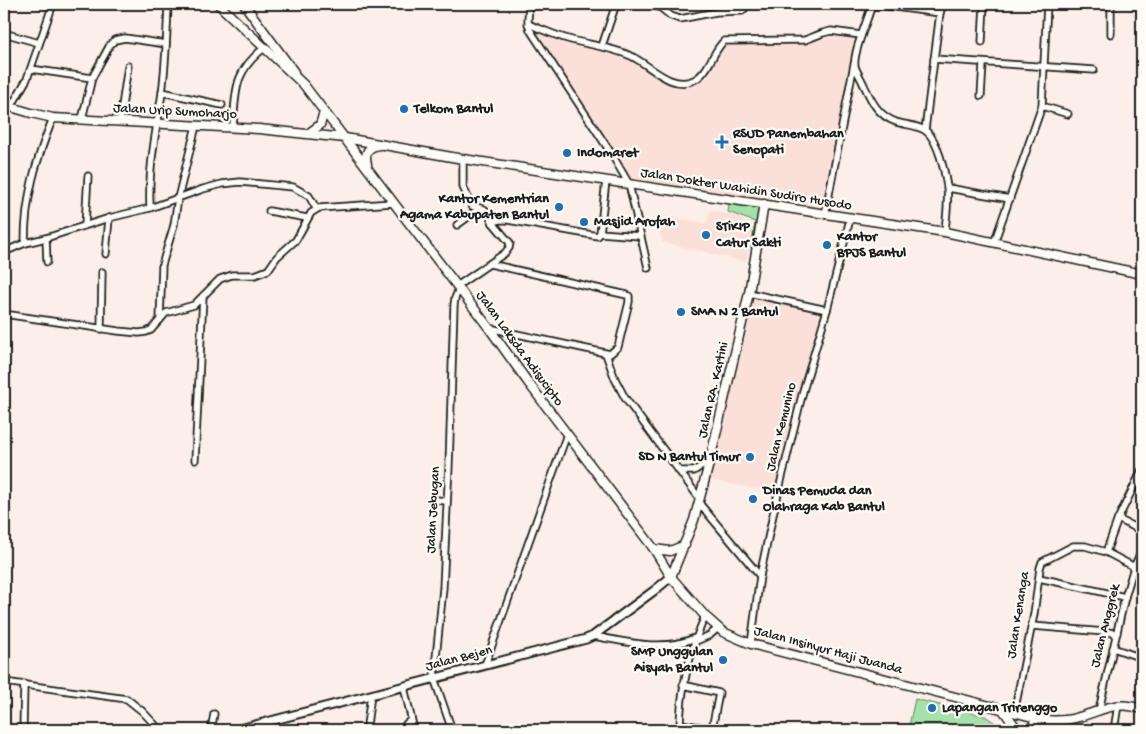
<svg xmlns="http://www.w3.org/2000/svg" width="1146" height="734" font-family="'Gochi Hand',sans-serif">
<rect width="100%" height="100%" fill="#fcefe9"/>
<filter id="ink" filterUnits="userSpaceOnUse"><feTurbulence type="fractalNoise" baseFrequency=".02" numOctaves="2"/><feDisplacementMap in="SourceGraphic" scale="10" xChannelSelector="R" yChannelSelector="G"/><feConvolveMatrix kernelMatrix="1 2 1 2 8 2 1 2 1" color-interpolation-filters="sRGB"/></filter>
<g filter="url(#ink)">
<g fill="#fae0d8">
<polygon points="530,26 623,54 679,84 696,84 709,77 719,43 776,44 812,42 837,35 861,38 825,209 629,180"/>
<polygon points="710,210 743,218 743,226 753,228 746,262 662,242 656,215 707,223"/>
<polygon points="758,297 815,310 820,317 776,493 710,480 723,417 751,300"/>
</g>
<g fill="#a4e2a9" stroke="#607f62">
<polygon points="730,198 765,204 759,250 751,248 755,222 728,212"/>
<polygon points="915,699 985,716 994,722 1000,730 908,730"/>
</g>
<g fill="none" stroke-linecap="round" stroke-linejoin="round">
<defs>
<g id="minor">
<polyline points="529,4 528,21 530,30 611,153 629,184 648,268"/>
<polyline points="649,4 661,8 671,16 680,19 716,12 742,11 745,8 745,4"/>
<path d="M872,4c-3,14 -20,49 -17,62 1,5 6,12 8,17 8,17 14,32 33,39 9,3 22,3 30,9 12,9 19,41 21,56 2,15 -1,30 -2,45"/>
<polyline points="872,4 940,13"/>
<polyline points="1111,4 1111,34"/>
<path d="M528,24c13,5 26,11 40,15 21,6 43,8 63,17 18,8 40,35 63,24 15,-7 18,-28 30,-39l81,-1 18,-7 8,-2 30,4"/>
<polyline points="4,33 39,43"/>
<polyline points="982,42 984,4"/>
<polyline points="602,46 616,4"/>
<polyline points="934,59 1094,70"/>
<polyline points="31,69 92,78"/>
<polyline points="162,92 222,105"/>
<polyline points="981,96 983,64"/>
<polyline points="1042,106 1068,114"/>
<polyline points="11,107 27,79 53,4"/>
<polyline points="82,119 92,78 110,45 115,40 125,38 166,44"/>
<polyline points="120,120 128,66"/>
<path d="M233,127c3,-36 0,-54 31,-79"/>
<polyline points="925,130 940,13 943,4"/>
<polyline points="948,188 1010,199"/>
<path d="M150,208c-2,-40 6,-76 12,-115 4,-30 5,-60 6,-89"/>
<polyline points="269,211 307,218"/>
<polyline points="825,215 854,64"/>
<polyline points="493,223 499,220 508,220 598,236 600,233 606,181"/>
<polyline points="85,225 88,176"/>
<polyline points="457,225 479,209"/>
<polyline points="600,233 640,236"/>
<polyline points="46,238 47,262"/>
<path d="M25,243c0,-46 11,-83 28,-125"/>
<polyline points="994,243 1042,106 1047,4"/>
<polyline points="4,252 25,243 46,238 109,218 150,208 203,189 222,184 240,182 293,187 309,196 316,208"/>
<polyline points="106,254 109,218"/>
<polyline points="457,286 505,253 509,248 510,243 493,223 488,213 484,209 472,206 463,187 463,159"/>
<polyline points="749,293 827,310"/>
<polyline points="4,314 118,331 139,333 146,332 151,330 166,313 194,305 220,279 232,275 255,275 268,270 277,257 296,240 311,213 319,208 393,203"/>
<polyline points="160,320 162,265 174,225 178,198 196,126"/>
<polyline points="489,328 610,354 618,347 629,302 629,296 627,295 490,264"/>
<polyline points="101,329 102,272"/>
<polyline points="606,354 615,379 625,398 700,499"/>
<polyline points="195,460 203,296"/>
<polyline points="679,471 694,471 709,461"/>
<polyline points="437,500 446,501"/>
<polyline points="699,503 760,576"/>
<polyline points="1118,519 1142,531"/>
<polyline points="1106,552 1118,519 1142,470"/>
<polyline points="1039,578 1125,597"/>
<polyline points="1032,626 1117,633"/>
<path d="M593,636c34,6 69,16 102,2"/>
<polyline points="694,642 710,635 718,628"/>
<polyline points="751,644 760,576 774,510 803,391 827,310 850,219"/>
<polyline points="1113,648 1142,658"/>
<polyline points="485,665 567,434"/>
<polyline points="4,682 127,699 142,711 160,730"/>
<polyline points="683,685 719,693 712,729"/>
<polyline points="404,687 414,730"/>
<polyline points="1099,710 1125,597 1134,567 1142,550"/>
<polyline points="1014,713 1034,614 1040,568 1042,562 1073,546 1085,546 1106,552 1142,571"/>
<polyline points="680,724 719,730"/>
<polyline points="23,730 24,684"/>
<polyline points="211,730 214,714"/>
<polyline points="365,730 367,725 371,695"/>
<polyline points="403,730 406,724 411,720"/>
<polyline points="452,730 434,678 443,588 449,466 454,305 455,298 459,289"/>
<path d="M680,730c0,-40 9,-77 25,-114"/>
<polyline points="1114,730 1118,705"/>
</g>
<polyline id="tertiary" points="236,730 586,639 593,636 655,590 671,577"/>
<g id="secondary">
<path d="M218,4l86,81 185,243 38,53 127,168 17,28 34,39 18,16 28,12 293,76c12,1 23,1 35,-3 25,-7 36,-17 63,-8"/>
<polyline points="244,4 294,72"/>
<polyline points="4,105 31,113 53,118 259,129 345,138 463,159 945,232 1142,274"/>
<polyline points="309,133 320,125 324,112"/>
<path d="M367,164c-3,-11 1,-18 13,-19"/>
<polyline points="654,549 670,551 685,545"/>
<polyline points="671,577 694,520 710,460 749,293 764,204"/>
<polyline points="1003,710 1018,730"/>
<polyline points="1033,730 1035,718"/>
</g>
</defs>
<use href="#minor" stroke="#1c1c1c" stroke-width="9"/>
<use href="#tertiary" stroke="#1c1c1c" stroke-width="11"/>
<use href="#secondary" stroke="#1c1c1c" stroke-width="11"/>
<use href="#minor" stroke="#fdfcf7" stroke-width="5.5"/>
<use href="#tertiary" stroke="#fdfcf7" stroke-width="7"/>
<use href="#secondary" stroke="#fdfcf7" stroke-width="8"/>
</g>
</g>
<g fill="#1f6fb2" stroke="#fdfcf7" stroke-width="2">
<circle cx="404" cy="109" r="5"/>
<path d="M719.5 134.5h5v5h5v5h-5v5h-5v-5h-5v-5h5z"/>
<circle cx="567" cy="153" r="5"/>
<circle cx="559" cy="207" r="5"/>
<circle cx="584" cy="222" r="5"/>
<circle cx="706" cy="235" r="5"/>
<circle cx="827" cy="245" r="5"/>
<circle cx="681" cy="312" r="5"/>
<circle cx="750" cy="457" r="5"/>
<circle cx="753" cy="499" r="5"/>
<circle cx="723" cy="660" r="5"/>
<circle cx="932" cy="708" r="5"/>
</g>
<g text-anchor="middle" dominant-baseline="central" stroke-width="4.5" stroke-linejoin="round" paint-order="stroke">
<g font-size="14" font-weight="bold" fill="#1c1c1c" stroke="#fdfcf7" text-anchor="start">
<text x="414" y="109">Telkom Bantul</text>
<text x="733" y="134">RSUD Panembahan<tspan x="733" dy="16">Senopati</tspan></text>
<text x="577" y="153">Indomaret</text>
<text x="549" y="199" text-anchor="end">Kantor Kementrian<tspan x="549" dy="16">Agama Kabupaten Bantul</tspan></text>
<text x="594" y="222">Masjid Arofah</text>
<text x="716" y="227">STiKIP<tspan x="716" dy="16">Catur Sakti</tspan></text>
<text x="837" y="237">Kantor<tspan x="837" dy="16">BPJS Bantul</tspan></text>
<text x="691" y="312">SMA N 2 Bantul</text>
<text x="740" y="457" text-anchor="end">SD N Bantul Timur</text>
<text x="763" y="491">Dinas Pemuda dan<tspan x="763" dy="16">Olahraga Kab Bantul</tspan></text>
<text x="713" y="652" text-anchor="end">SMP Unggulan<tspan x="713" dy="16">Aisyah Bantul</tspan></text>
<text x="942" y="708">Lapangan Trirenggo</text>
</g>
<g font-size="14" fill="#1c1c1c" stroke="#fdfcf7">
<text transform="translate(175 112) rotate(3)">Jalan Urip Sumoharjo</text>
<text transform="translate(746 190) rotate(9)">Jalan Dokter Wahidin Sudiro Husodo</text>
<text transform="translate(519 349) rotate(54)">Jalan Laksda Adisucipto</text>
<text transform="translate(714 390) rotate(-77)">Jalan RA. Kartini</text>
<text transform="translate(782 427) rotate(-76)">Jalan Kemunino</text>
<text transform="translate(434 510) rotate(-87)">Jalan Jebugan</text>
<text transform="translate(1019 615) rotate(-81)">Jalan Kenanga</text>
<text transform="translate(1106 626) rotate(-76)">Jalan Anggrek</text>
<text transform="translate(828 651) rotate(15)">Jalan Insinyur Haji Juanda</text>
<text transform="translate(459 659) rotate(-15)">Jalan Bejen</text>
</g>
</g>
<rect width="1146" height="734" fill="none" stroke="#fdfcf7" stroke-width="20"/>
<rect x="10" y="10" width="1126" height="714" fill="none" stroke="#1c1c1c" stroke-width="2" filter="url(#ink)"/>
</svg>
